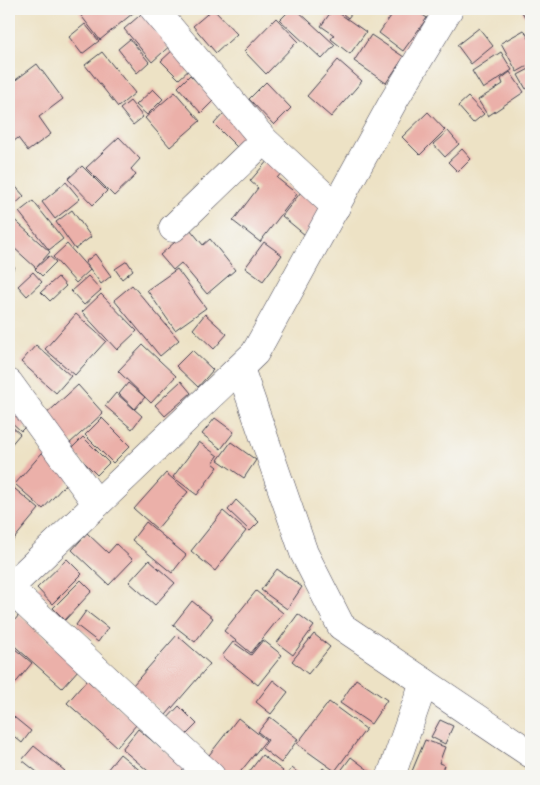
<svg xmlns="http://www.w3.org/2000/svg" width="540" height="785" font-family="'IM FELL English',serif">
<rect width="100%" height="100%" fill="#f6f6f2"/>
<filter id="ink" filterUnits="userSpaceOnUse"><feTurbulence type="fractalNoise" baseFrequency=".02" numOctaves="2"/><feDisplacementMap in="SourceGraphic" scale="10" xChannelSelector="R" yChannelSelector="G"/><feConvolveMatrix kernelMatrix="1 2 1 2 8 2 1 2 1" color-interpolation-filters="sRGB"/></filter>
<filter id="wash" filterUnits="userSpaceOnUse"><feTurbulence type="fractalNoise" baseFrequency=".0096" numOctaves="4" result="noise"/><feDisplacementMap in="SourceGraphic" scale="20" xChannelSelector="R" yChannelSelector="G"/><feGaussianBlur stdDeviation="1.12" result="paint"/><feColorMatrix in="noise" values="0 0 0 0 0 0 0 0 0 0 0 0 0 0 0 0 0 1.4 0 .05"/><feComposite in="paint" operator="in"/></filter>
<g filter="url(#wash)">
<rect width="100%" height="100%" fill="#ede2c5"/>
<g id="blocks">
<g fill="#ebb0a9">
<polygon points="84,9 138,9 100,40 79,13"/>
<polygon points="213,9 237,34 216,53 193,26"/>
<polygon points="291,9 296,9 335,45 322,59 280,20"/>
<polygon points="333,9 366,32 350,54 331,39 334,35 321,26"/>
<polygon points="337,9 355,9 348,18"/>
<polygon points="396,9 414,9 427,18 403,51 379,33"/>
<polygon points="527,9 531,9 531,27 522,12"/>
<polygon points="146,10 173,43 152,62 124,29"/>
<polygon points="276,18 298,41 266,74 244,51"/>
<polygon points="85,24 99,41 82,54 69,37"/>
<polygon points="479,28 493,46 471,64 457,45"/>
<polygon points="524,30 531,42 531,64 517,72 501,43"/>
<polygon points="371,35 404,57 386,83 354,61"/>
<polygon points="130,39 149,62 137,73 118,49"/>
<polygon points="174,49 191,68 179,79 161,61"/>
<polygon points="102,52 135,93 118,107 85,65"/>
<polygon points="501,52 512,70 483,89 472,71"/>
<polygon points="338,60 362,81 331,117 307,96"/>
<polygon points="37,64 63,99 39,117 51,134 28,151 18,138 9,145 9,77 13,82"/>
<polygon points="531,68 531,86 526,89 518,75"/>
<polygon points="510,72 524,92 488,116 478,100 503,84 501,79"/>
<polygon points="190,75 214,100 201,113 178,87"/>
<polygon points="266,82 291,108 274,125 249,99"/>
<polygon points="153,89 163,99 147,115 136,105"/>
<polygon points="175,92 200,121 170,147 145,118"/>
<polygon points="468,97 484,114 473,123 458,106"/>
<polygon points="130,101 143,117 133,125 120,109"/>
<polygon points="428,112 445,130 420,155 402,137"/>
<polygon points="224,113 251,139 241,151 214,124"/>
<polygon points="448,131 459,144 445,157 433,144"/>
<polygon points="119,137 140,159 131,169 136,175 114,196 86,168"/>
<polygon points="462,149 471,159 458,172 448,162"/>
<polygon points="269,159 283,171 277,178 297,194 260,242 233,221 258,188 250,181"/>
<polygon points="82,166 107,191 93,205 68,179"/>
<polygon points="9,179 24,196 9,210"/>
<polygon points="66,182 80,199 55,219 42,202"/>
<polygon points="301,192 324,210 305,235 282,216"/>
<polygon points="33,201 63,239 49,250 19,212"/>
<polygon points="72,210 91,237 75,249 56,222"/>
<polygon points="9,215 50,252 36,268 13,247 15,245 9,239"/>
<polygon points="190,229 203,245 210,239 235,270 207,294 181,263 173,270 160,255"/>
<polygon points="264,242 282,255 263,281 245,268"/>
<polygon points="67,244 90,270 76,283 53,257"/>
<polygon points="9,252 15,259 11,264 15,267 9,274"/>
<polygon points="95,254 111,276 101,284 85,262"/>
<polygon points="49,256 56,262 42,276 35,269"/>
<polygon points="127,261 133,270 122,279 115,269"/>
<polygon points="177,269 206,308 175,330 147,290"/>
<polygon points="33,272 42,282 27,296 18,286"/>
<polygon points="88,276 101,290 84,305 71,291"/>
<polygon points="58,277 66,286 50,301 41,292"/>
<polygon points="132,285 179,340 160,356 114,300"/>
<polygon points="101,294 137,331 117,350 82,312"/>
<polygon points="76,314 106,341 75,375 45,349"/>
<polygon points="205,314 227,334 214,349 193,329"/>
<polygon points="36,345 71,376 56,393 21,362"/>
<polygon points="143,345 176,376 151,403 118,371"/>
<polygon points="192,350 213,370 198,387 176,366"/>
<polygon points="181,381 191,393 165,416 155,405"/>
<polygon points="128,383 145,397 135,409 119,394"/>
<polygon points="78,385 103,413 69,444 44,416"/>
<polygon points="116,393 142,416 132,429 105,406"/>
<polygon points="9,402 30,422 21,431 9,420"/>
<polygon points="102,418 130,446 113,463 85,435"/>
<polygon points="215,418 234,432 221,449 202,434"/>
<polygon points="9,424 20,434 9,447"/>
<polygon points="83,437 109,463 97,475 71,449"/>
<polygon points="199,442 218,456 213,463 218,467 197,495 173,477"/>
<polygon points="231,442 256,460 244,478 218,460"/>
<polygon points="42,453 71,478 43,509 15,484"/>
<polygon points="166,473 188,492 157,529 134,509"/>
<polygon points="9,484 39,509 9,545"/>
<polygon points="236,500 259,522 250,531 228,510"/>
<polygon points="223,511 246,531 215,571 191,551"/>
<polygon points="146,522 186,555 172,573 132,540"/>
<polygon points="87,533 108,553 116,544 133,560 109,585 72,550"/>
<polygon points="67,559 82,574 52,604 37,588"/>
<polygon points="149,560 175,583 155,605 129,582"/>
<polygon points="277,569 302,587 287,609 261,590"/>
<polygon points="81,580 92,591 65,620 53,608"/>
<polygon points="256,591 283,613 251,653 224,631"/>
<polygon points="192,601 213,618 195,642 173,625"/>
<polygon points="86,611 108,628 98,642 76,625"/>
<polygon points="298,614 314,626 293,655 277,643"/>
<polygon points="19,615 79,669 62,688 9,641 9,627"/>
<polygon points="314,634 330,647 308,674 292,661"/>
<polygon points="177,635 210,664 166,715 132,686"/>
<polygon points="263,640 282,655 258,685 222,656 233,642 251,655"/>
<polygon points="9,644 32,663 9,691"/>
<polygon points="356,679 387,700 371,724 340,703"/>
<polygon points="87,680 137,724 117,747 67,703"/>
<polygon points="273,680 288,692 271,714 256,702"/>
<polygon points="329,702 366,729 335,771 297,744"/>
<polygon points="179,706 197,724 183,738 165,721"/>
<polygon points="9,713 31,731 22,743 9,732"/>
<polygon points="270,717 298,739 281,763 262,748 268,740 258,732"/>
<polygon points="238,718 266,740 237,776 227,776 206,759"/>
<polygon points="440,720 453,726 445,744 431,737"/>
<polygon points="138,729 185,768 178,776 154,776 122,749"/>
<polygon points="425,740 445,747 439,763 444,765 440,776 410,776"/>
<polygon points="34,746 65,771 60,776 42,776 22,760"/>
<polygon points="120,754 143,773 140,776 102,776"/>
<polygon points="262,755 283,771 279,776 246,776"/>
<polygon points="351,757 375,775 374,776 337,776"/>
<polygon points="292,768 302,776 285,776"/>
<polygon points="323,768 333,776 317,776"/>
</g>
</g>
</g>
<g filter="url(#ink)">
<use href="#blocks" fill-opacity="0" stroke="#403f50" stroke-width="1"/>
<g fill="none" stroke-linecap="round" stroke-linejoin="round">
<defs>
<g id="street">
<polyline points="154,9 264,140 336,207"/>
<polyline points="173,228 264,140"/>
<polyline points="240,368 304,553 341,626 531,754"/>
<polyline points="9,383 97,504"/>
<polyline points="9,588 255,353 393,102 449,9"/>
<polyline points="9,588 211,776"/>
<polyline points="391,776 424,682"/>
</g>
</defs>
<use href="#street" stroke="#403f50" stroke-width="29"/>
<use href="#street" stroke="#fff" stroke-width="28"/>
</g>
</g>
<rect width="540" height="785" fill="none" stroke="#f6f6f2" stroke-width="30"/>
</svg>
